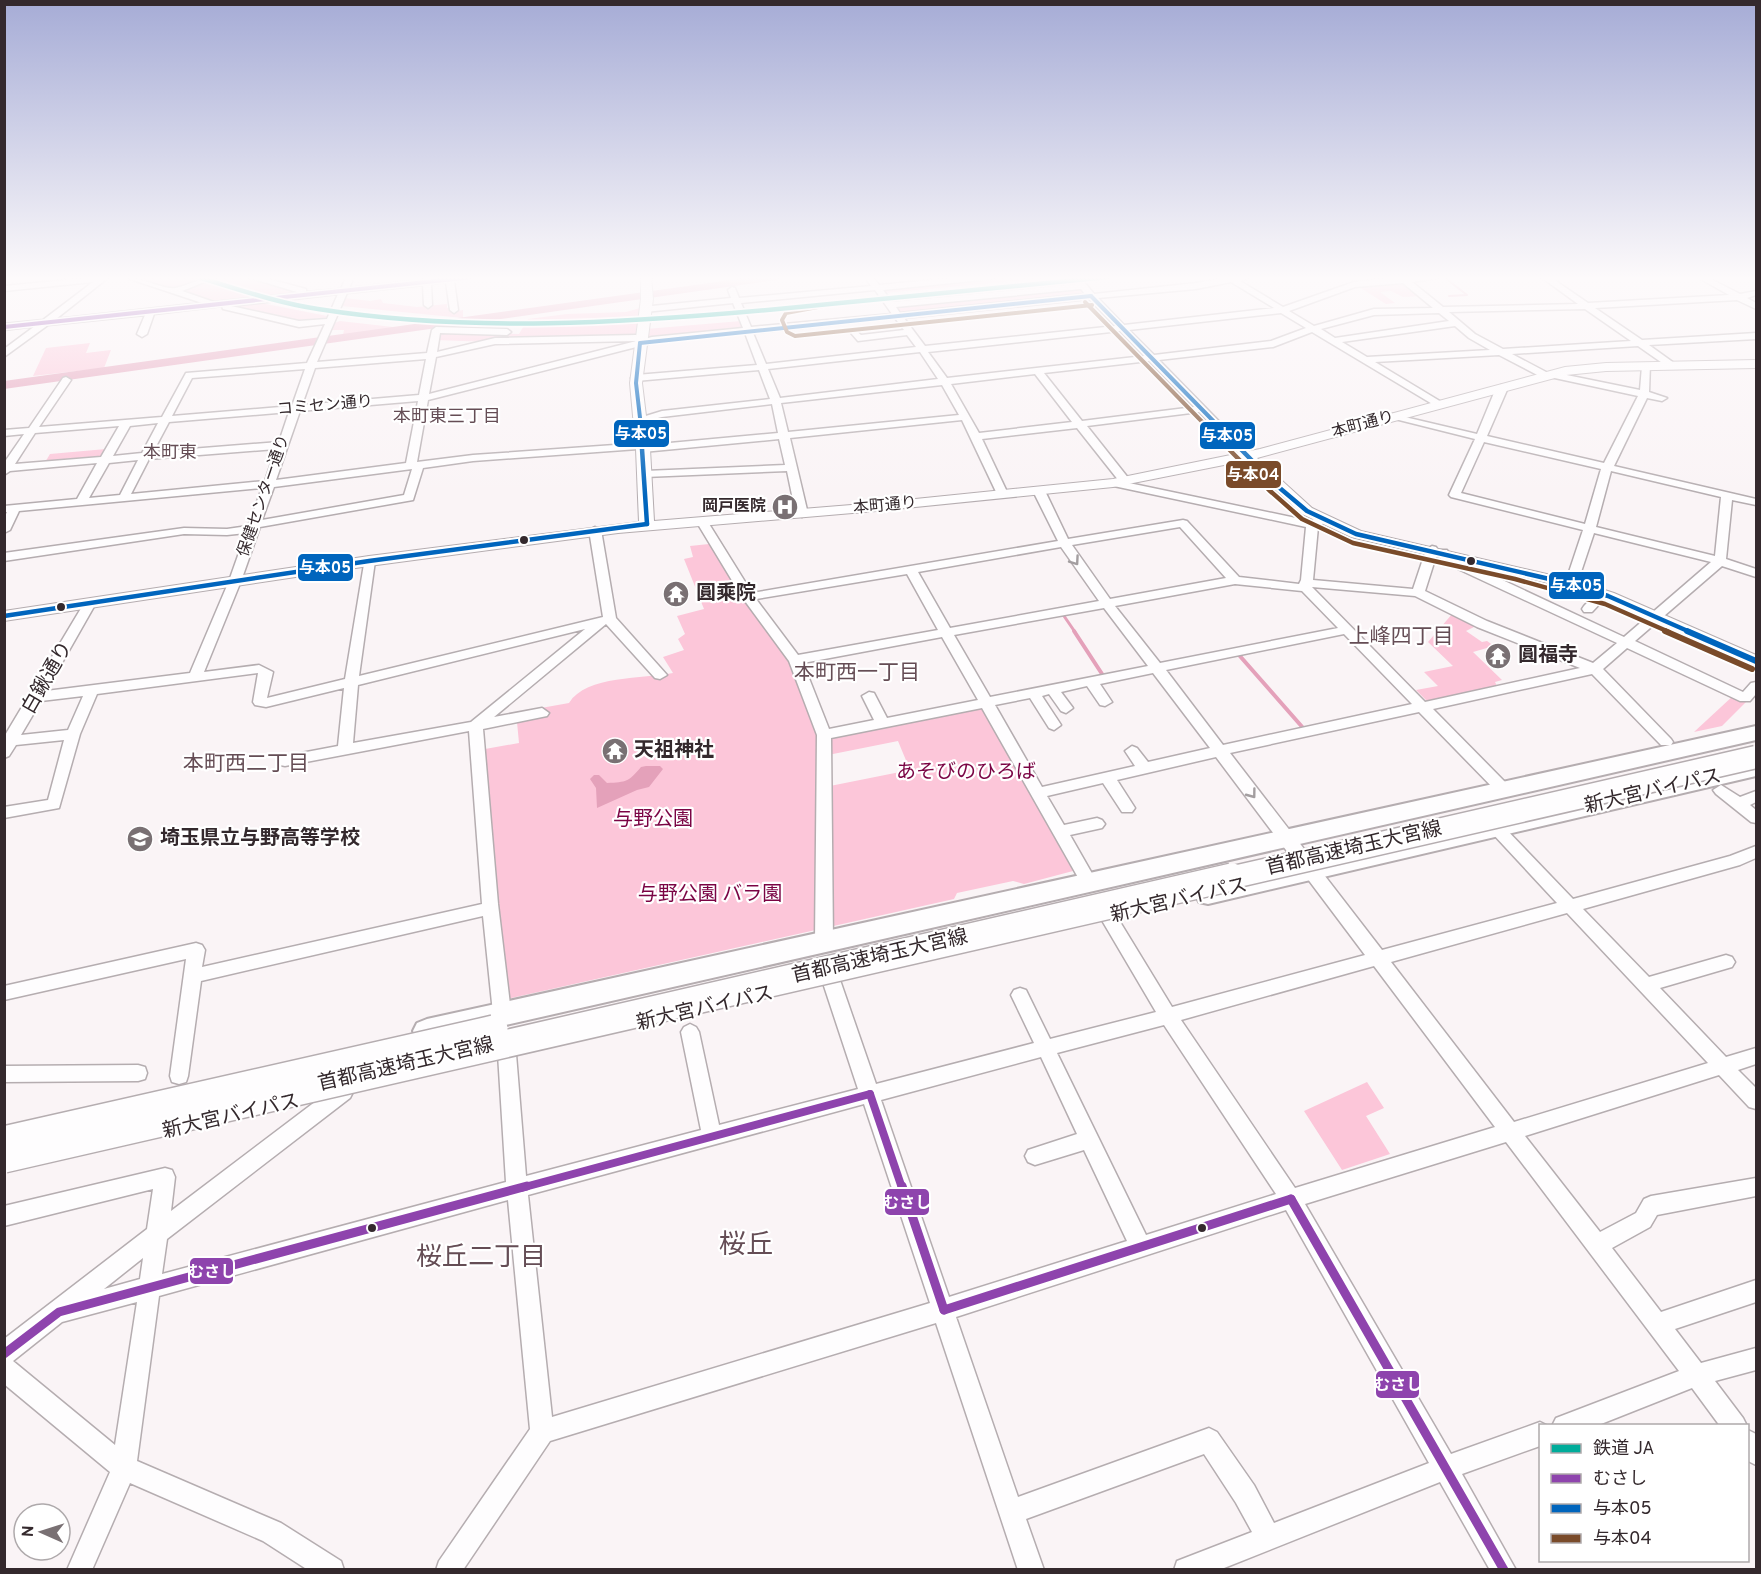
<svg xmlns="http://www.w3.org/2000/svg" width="1761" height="1574" font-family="Overpass,'Noto Sans JP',sans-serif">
<rect width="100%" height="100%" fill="#faf4f6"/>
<g fill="#fcc6d9">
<polygon points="135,277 244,277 299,292 213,301"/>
<polygon points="999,277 1055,277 884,293 882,288"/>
<polygon points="1392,282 1407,285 1421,296 1403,297 1391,291 1380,292 1395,303 1386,304 1359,287"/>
<polygon points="1079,288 1085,296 901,314 895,306"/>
<polygon points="345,298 370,301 381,299 383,303 417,307 447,304 447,308 453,307 453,312 463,310 463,318 341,306"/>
<polygon points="261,303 327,316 325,320 301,323 229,306"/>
<polygon points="640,308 635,337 489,342 436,340 438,332 519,334 528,319 567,314 626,312"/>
<polygon points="340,321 393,327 393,328 343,335 344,330 331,330 334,323"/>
<polygon points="741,321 743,330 646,339 646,329"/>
<polygon points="90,343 86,353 111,350 104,368 33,376 46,348"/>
<polygon points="106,449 104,458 44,464 50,454"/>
<path d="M709,544l51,77 28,38 30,78 12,49 80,-16 -12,-29 -70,14 1,-16 3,-2 147,-30 4,2 90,162 -49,13 -11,-3 -56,12 -3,6 -447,100 -22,-250 34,-6 -2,-21 24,-14 28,-5c17,-28 75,-24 104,-30l-10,-16 21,-7 -6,-11 7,-5 -8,-18 27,-7 -20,-50 9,-2 -3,-11z"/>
<polygon points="1453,613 1476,626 1466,631 1482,642 1487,641 1494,646 1473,652 1502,680 1495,682 1497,686 1427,701 1416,690 1438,686 1424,672 1453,666 1428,642"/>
<polygon points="1734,695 1747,701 1722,726 1694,732"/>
<polygon points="1367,1082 1384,1108 1366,1116 1390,1154 1342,1170 1304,1111"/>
</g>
<path fill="#e4a1ba" d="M646,766h14l3,3 -14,18 -12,3 -40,18 -1,-20 -6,-9 4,-4h5l8,8c20,-1 21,-1 34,-16z"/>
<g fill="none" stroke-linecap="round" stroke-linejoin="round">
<polyline stroke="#e4a1ba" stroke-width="2" points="1444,277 1467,295 1449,296"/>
<polyline stroke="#e4a1ba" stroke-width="3" points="1064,616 1075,632"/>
<g stroke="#e4a1ba" stroke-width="4">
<polyline points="1074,631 1104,677"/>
<polyline points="1239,655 1304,729"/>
</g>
<polygon fill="#e4a1ba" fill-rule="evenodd" points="752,277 783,277 777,280 4,389 4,381"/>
<defs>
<g id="minor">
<path d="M97,277h12l-53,42 146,-16 -78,-26c16,0 41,13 51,11 15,-3 26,-11 42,-11l-35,14 32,11 86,-9 -53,-16h14l45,12v3l35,-3 5,-12h8l-5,11 99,-11h29l-23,4 4,29 -4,3 -4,-3 -4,-28 -15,2 1,21 -4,3 -4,-3 -1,-20 -76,8 -30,69 110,-9 5,-23 4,-3 71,2 4,3 -4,3 -67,-2 -3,19 58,-14 141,-3 5,3 -5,3 -141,3 -59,13 -7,37 223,-57 91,-9 -10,-25 -88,9 -4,-3 1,-2 89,-9 -3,-8 4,-3 3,1 4,10 132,-12 -6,-9h8l6,8 85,-8h31l-4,2 -108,11 9,12 185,-18 -5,-7h8l14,17 102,-11 33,-6h22l-11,4 43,26 71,-25 43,-5h47l-32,5 31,25 135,-3 -37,-27h9l38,26 141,-8 -32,-18h10l33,17 16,-3v4l-9,3 9,5v6l-19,-9 -142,8 47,32 114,-7v6l-107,6 25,18v4h-6l-30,-21 -126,8 36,19 4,-1 88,18 2,-24 8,-2 -1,28 18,6 -5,3 -15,-3 -33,68 142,33v6l-24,-5 -6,59 30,10v8l-34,-11 -87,75 108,51 8,-9 5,-1v12l-6,7h-10l-113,-53 -24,21 68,70 2,3 -2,3h-10l-69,-71 -159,35 75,76 3,4 -8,5 -5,-1 -79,-81 -189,41 152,197 175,-47 -65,-70 -3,-4 3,-4h10l71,74 157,-43 26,-10v12l-16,7 -157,44 66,68 77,-22 6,2 3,5 -3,5 -72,21 66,69 30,-9v16l-18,6 18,18v21l-7,-2 -30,-32 -194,61 75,96 36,-19 8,-14 7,-3 105,-18v18l-99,19 -7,12 -38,21 49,64 95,-32v22l-81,27 26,34 55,-15v22l-41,11 28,37 4,8h-27l-28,-38 -96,38h-44l4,-8 123,-47 -173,-229 -201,62 146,250 89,-32 8,4h-8v20l-78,28 54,96h-26l-50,-88 -221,88h-45l3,-9 75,-29 -16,-29 -32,-49 -178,65 18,51h-26l-82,-247 -386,118 -87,129h-27l3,-9 91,-132 -22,-229 -349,96 -22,165 144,62 60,38 3,9h-36l-45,-29 -133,-58 -38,87h-25l43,-98 -106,-88v-45l143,-110 6,-40 -149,37v-20l161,-38 7,2 3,7 -4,34 165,-125 7,-2 7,2 3,6 -3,6 -183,141 -5,35 344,-92 -8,-128 2,-6 7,-2 7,2 2,6 10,122 175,-46 -20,-98 3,-5 6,-3 6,3 3,5 20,93 139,-36 -36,-109 3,-5 6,-2 6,2 3,5 36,104 158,-41 -23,-48 3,-5 6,-2 6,2 24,49 106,-27 -56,-95 2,-5 6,-1 6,1 58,95 193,-52 -149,-198 -99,23 18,28 -3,4h-10l-19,-29 -56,13 17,29 33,-7 5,2 3,4 -3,4 -32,7 28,49 -2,4h-12l-102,-180 -151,30 2,204 -3,5 -6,2 -6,-2 -3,-5 2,-207 -28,-74 -47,-64 -46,-76 2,-2h8l46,74 306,-52 -25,-50 6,-3 6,3 23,48 115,-19 4,1 52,56 60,7 2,-4 5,-53 -197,-42v-4h10l-42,-53 -95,11 26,55 -2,2h-8l-36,-76 -172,18 18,76 -6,3 -6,-3 -9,-43 -142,6 -5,-3 5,-3 140,-6 -6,-26 -136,13 -5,-3 -165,12 -50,7 -10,32 -153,27 -19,54 -37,91 55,-7 14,7 -6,26 78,-19 20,-121 4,-1 6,4 -16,115 244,-59 -14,-87 6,-3 6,3 15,88 51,57 -7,4 -5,-1 -49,-54 -112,93 48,-9 7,5 -2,3 -64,13 15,175 13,109 -3,5 -6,2 -6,-2 -3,-5 -10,-97 -282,65 -13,95 -2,6 -7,2 -7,-2 -2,-6 16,-117 -182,41v-14l192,-43 6,2 3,5 -3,17 280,-63 -13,-173 -184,35 -5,-1 -2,-4 2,-4 58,-11 6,-58 -78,19 -11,-2 -2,-3 5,-29 -161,21 -17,40 -21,74 -55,10v-11l44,-7 16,-60 -48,5 -7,11 -5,2v-21l82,-137h8l2,3 -50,88 144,-18 39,-92 17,-48 -19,2 -43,-1 -180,27v-8l180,-25 43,1 21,-3 14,-38 -243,23 -9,19 -6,3v-15l3,-6h-3v-6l73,-7 20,-36 -87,8 -6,4v-12l20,-29 -20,2v-6l25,-2 34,-50 3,-1 5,3 -32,47 123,-10 24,-44 121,-10 18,-39 -26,3 -76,-18 -1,-3 -68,8 -7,20 -5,3 -5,-3 8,-19 -97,10 -44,32v-8l31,-23 -31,4v-6l39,-4 50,-38 -89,9v-5zM1231,282l43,26 -150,17 -26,-27 98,-9zM1403,283l30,25 -59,1 -60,17 -25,-15 66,-24zM1081,289l4,5 -185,19 -4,-6zM875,290l17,24 -141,13 -10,-24zM338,294l-11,25 -28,2 -68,-15zM1089,299l26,27 -190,20 -21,-28zM1585,309l46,32 -128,8 -28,-15 -26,-22zM1281,313l25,15 -35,13 -117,14 -25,-25zM1439,313l10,8 -114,17 -14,-9 53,-14zM895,318l9,12 -43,5 -6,-5 -4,3 7,8 49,-6 9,12 -150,17 -13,-31zM1455,326l14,12 21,12 -123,7 -25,-15zM1120,331l24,25 -197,22 -19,-26zM1312,332l127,76 5,-3 -1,-2 -68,-41 124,-7 44,23 7,-1 88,19 -34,67 -117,-27 20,-46 -6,-5 -5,3 -19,46 -85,-20 -5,3 88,22 -26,56 2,2 132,33 -18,54 2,3h8l2,-3 17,-51 117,29 -87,75 -173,-81 -4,-6h-8l-2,3 6,9 174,81 -24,20 -106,-42 -62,-30 13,-41 -2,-3 -4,-1 -6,4 -13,39 -100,-9 5,-53 8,-6v-4h-8l-8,4 -181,-38v-4l-42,-53 112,-14 44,46h8v-4l-92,-94 114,-13zM745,333l12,32 -121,10 -5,3 5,3 123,-11 11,29 -108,12 -26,8 5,3 21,-5 110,-13 6,29 -130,12 -5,-2 -170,12 -56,7 11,-62 224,-57zM920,352l18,27 -158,19 -12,-29zM426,359l-7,36 -117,10 13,-37zM1149,361l45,46 -112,14 -38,-48zM305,369l-13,37 -120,10 20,-38zM1035,374l37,48 -93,11 -28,-49zM942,385l17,30 -171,17 -7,-29zM418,401l-12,62 -130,17 24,-69zM289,412l-10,30 -126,10 16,-30zM158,423l-16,30 -29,3 17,-30zM119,426l-18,31 -86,7 20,-31zM1484,442l117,27 -16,55 -124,-31zM276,449l-11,32 -134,13 18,-35zM138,460l-18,35 -31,3 20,-35zM412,469l-8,26 -142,25 12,-33zM1611,471l110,26 -6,59 -119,-29zM1180,527l46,51 -116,21 -38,-54zM1061,547l38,54 -149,27 -32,-56zM907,574l31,56 -140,25 -42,-56zM1235,584l67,7 36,37 -178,35 -45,-57zM1312,587l103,9 62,31 103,41 -155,34zM1104,608l44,58 -158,31 -36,-62zM585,629l-114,93 -118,21 5,-58zM1344,634l68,70 -189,41 -57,-75zM942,637l36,63 -91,18 -13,-25 -5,-1 -7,4 12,24 -45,9 -26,-66zM1153,673l57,75 -62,14 -11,-14 -5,-2 -7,5 10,15 -93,21 -47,-82 35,-7 19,30 5,2 7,-5 -19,-29 7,-2 12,17 5,2 7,-5 -12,-16 26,-6 13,19 5,1 7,-4 -12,-18zM83,696l-15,34 -47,5 20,-34zM1567,913l141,150 -194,59 -123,-160zM1374,966l121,161 -200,61 -114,-168zM1164,1025l112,169 -130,41 -89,-182zM1041,1057l36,77 -49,16 -3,6 3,6 7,3 49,-15 43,91 -178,56 -68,-197zM864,1104l66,199 -378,114 -24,-222zM1286,1210l143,253 -155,60 -20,-38 -37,-53 -8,-4 -191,69 -62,-180zM143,1258l-3,21 -36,10zM137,1302l-22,143 -102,-84 49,-39z"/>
<polygon points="1602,590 1608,594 1606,597 1592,612 1584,612 1582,609 1584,606 1598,591"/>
<polygon points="1721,785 1740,797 1756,791 1756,802 1750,805 1756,810 1756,823 1751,822 1716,794 1713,790"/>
<polygon points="138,1065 145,1067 147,1073 145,1079 138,1081 4,1082 4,1066"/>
<polygon points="1748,1430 1756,1434 1756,1465 1748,1461"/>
</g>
<polygon id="major" points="641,277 651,277 653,299 642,383 650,449 654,521 876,503 1113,479 1260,449 1565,367 1606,363 1756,360 1756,368 1606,371 1566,375 1257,458 1312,508 1361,531 1577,581 1614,593 1756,655 1756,666 1602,599 1565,587 1351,537 1302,514 1244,461 1113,487 876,511 618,533 369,566 4,621 4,611 369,556 639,522 636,449 630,383 641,299"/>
<g id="highway">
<polygon points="1756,726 1756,740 427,1043 417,1039 413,1031 417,1023 427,1019"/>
<polygon points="1756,760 1756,776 1208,904 1199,902 1196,895 1199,888 1208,886"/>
</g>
</defs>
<use href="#minor" stroke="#b5adb0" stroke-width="3"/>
<use href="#major" stroke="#b5adb0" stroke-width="2"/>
<use href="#highway" stroke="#b5adb0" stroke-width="4"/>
<use href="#minor" fill="#fefdfe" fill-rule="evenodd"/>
<use href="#major" fill="#fefdfe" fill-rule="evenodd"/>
<use href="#highway" fill="#fefdfe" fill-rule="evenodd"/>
<defs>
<polyline id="highway-bridge-far1" points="1225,879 1756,757"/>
<g id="highway-bridge">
<polyline points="4,1140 494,1029"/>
<polyline points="4,1159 1232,877"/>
</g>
</defs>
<use href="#highway-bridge-far1" stroke="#b5adb0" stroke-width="25" stroke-linecap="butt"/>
<use href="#highway-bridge" stroke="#b5adb0" stroke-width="30" stroke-linecap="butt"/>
<use href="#highway-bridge-far1" stroke="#fefdfe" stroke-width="22"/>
<use href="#highway-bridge" stroke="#fefdfe" stroke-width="27"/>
<defs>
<polyline id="bus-1-far2" points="4,327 473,277"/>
<g id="bus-1-far1">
<polyline points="870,1094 902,1188"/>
<polyline points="521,1188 870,1094"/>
</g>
<g id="bus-1">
<polyline points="902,1186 944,1310"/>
<polyline points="1291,1199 1504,1570"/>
<polyline points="944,1310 1291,1199"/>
<polyline points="4,1354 59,1312 527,1186"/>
</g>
<g id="bus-2-far2">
<polyline points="1091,296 1227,435"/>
<polyline points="640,343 1091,296"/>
<polyline points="640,343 636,383 642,435"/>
</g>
<g id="bus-2-far1">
<polyline points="641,434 647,524"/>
<polyline points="1226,434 1275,484 1307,511 1356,534 1571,584 1608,596 1690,632"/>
<polyline points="4,616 369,561 647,524"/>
</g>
<polyline id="bus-2" points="1687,631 1756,661"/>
<g id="bus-3-far2">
<polyline points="1085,302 1215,435"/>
<polyline points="823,306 786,313 782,320 787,332 795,336 1092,305"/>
</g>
<polyline id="bus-3-far1" points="1214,434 1269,490 1302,519 1353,543 1515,579 1605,604 1669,632"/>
<polyline id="bus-3" points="1665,631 1752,669"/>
</defs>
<use href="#bus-1-far2" stroke="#fff" stroke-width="7"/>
<use href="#bus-1-far1" stroke="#fff" stroke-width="12"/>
<use href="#bus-1" stroke="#fff" stroke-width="14"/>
<use href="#bus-2-far2" stroke="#fff" stroke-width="7"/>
<use href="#bus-2-far1" stroke="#fff" stroke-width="8"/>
<use href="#bus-2" stroke="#fff" stroke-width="10"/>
<use href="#bus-3-far2" stroke="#fff" stroke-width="7"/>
<use href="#bus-3-far1" stroke="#fff" stroke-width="8"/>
<use href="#bus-3" stroke="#fff" stroke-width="10"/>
<use href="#bus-1-far2" stroke="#8e44ad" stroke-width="4"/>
<use href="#bus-1-far1" stroke="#8e44ad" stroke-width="8"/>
<use href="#bus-1" stroke="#8e44ad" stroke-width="9"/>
<use href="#bus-2-far2" stroke="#0065bd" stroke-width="4"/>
<use href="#bus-2-far1" stroke="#0065bd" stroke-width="4.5"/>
<use href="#bus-2" stroke="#0065bd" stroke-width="6"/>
<use href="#bus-3-far2" stroke="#7a4b2a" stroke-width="4"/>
<use href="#bus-3-far1" stroke="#7a4b2a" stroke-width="4.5"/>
<use href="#bus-3" stroke="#7a4b2a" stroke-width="6"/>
<defs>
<path id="rail-1" d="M198,277c40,12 79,26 120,32 152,24 307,14 460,0 110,-10 220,-21 330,-32"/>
</defs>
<use href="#rail-1" stroke="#fff" stroke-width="8"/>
<use href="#rail-1" stroke="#00ac9a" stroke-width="4.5"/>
</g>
<defs><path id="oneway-chevron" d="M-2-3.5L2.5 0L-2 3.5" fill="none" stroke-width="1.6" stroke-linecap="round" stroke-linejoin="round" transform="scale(1.5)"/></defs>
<g stroke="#a39ea0">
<use href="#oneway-chevron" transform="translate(1075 561) rotate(55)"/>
<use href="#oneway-chevron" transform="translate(1252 794) rotate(53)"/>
</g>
<linearGradient id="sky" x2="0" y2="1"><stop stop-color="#a6acd6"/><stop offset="0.56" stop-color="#fdfafb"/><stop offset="1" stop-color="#fdfafb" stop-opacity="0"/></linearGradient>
<rect width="1761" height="497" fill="url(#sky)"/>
<defs>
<symbol id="hospital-disc" viewBox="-11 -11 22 22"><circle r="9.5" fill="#797073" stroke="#fff"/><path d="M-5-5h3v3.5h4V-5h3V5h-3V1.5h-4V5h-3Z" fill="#fff"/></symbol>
<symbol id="temple-disc" viewBox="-11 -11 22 22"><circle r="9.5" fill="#797073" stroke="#fff"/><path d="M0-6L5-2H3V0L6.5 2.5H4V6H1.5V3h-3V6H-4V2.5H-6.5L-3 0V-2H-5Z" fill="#fff"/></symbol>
<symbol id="school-disc" viewBox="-11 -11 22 22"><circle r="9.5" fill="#797073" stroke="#fff"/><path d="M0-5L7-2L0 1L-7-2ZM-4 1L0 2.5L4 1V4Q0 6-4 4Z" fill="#fff"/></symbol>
</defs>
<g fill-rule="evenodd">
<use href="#hospital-disc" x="770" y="492" width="30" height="30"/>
<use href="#temple-disc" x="661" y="579" width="30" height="30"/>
<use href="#temple-disc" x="1483" y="641" width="30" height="30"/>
<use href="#temple-disc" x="600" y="736" width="30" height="30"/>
<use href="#school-disc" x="125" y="824" width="30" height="30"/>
</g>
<g fill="#34292d" stroke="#fff" stroke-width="2">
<circle cx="524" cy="540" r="5"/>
<circle cx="1471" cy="561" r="5"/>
<circle cx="61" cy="607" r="5"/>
<circle cx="372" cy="1228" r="5"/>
<circle cx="1202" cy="1228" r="5"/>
</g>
<g text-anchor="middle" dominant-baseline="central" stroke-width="4.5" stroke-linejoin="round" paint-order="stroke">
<g font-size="16" fill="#34292d" stroke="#fff">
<text transform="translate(325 406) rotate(-5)">コミセン通り</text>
<text transform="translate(1363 425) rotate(-15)">本町通り</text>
<text transform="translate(264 496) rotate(-71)">保健センター通り</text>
<text transform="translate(885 506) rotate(-5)">本町通り</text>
</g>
<g font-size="16" font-weight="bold" fill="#34292d" stroke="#fff" text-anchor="end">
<text x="766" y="507">岡戸医院</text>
</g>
<g font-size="18" fill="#654d55" stroke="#fff">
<text x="447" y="417">本町東三丁目</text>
</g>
<g font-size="18" fill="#654d55" stroke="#fff">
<text x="170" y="453">本町東</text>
</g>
<g font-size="20" font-weight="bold" fill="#34292d" stroke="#fff" text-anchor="start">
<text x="696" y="594">圓乘院</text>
<text x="1518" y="656">圓福寺</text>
<text x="634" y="751">天祖神社</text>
<text x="160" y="839">埼玉県立与野高等学校</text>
</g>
<g font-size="20" fill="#34292d" stroke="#fff">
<text transform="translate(48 678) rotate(-60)">白鍬通り</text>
<text transform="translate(1653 792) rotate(-13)">新大宮バイパス</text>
<text transform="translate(1354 849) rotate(-13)">首都高速埼玉大宮線</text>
<text transform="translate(1179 901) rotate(-13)">新大宮バイパス</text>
<text transform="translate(880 957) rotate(-13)">首都高速埼玉大宮線</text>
<text transform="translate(705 1009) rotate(-13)">新大宮バイパス</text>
<text transform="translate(406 1065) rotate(-13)">首都高速埼玉大宮線</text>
<text transform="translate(231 1117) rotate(-13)">新大宮バイパス</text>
</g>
<g font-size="20" fill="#7a0444" stroke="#fff">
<text x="966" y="773">あそびのひろば</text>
<text x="653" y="820">与野公園</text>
<text x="710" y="895">与野公園 バラ園</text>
</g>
<g font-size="21" fill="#654d55" stroke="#fff">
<text x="1401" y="637">上峰四丁目</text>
<text x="857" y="673">本町西一丁目</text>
<text x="246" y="764">本町西二丁目</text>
</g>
<g font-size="26" fill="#654d55" stroke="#fff">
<text x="481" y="1258">桜丘二丁目</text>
</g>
<g font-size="27" fill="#654d55" stroke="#fff">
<text x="746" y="1246">桜丘</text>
</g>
</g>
<g stroke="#fff" stroke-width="2">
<rect x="613" y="419" width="57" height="29" rx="6" fill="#0065bd"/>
<rect x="1199" y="421" width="57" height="29" rx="6" fill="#0065bd"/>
<rect x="1225" y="460" width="57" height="29" rx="6" fill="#7a4b2a"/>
<rect x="297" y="553" width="57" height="29" rx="6" fill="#0065bd"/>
<rect x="1548" y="571" width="57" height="29" rx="6" fill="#0065bd"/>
<rect x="884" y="1188" width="46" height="28" rx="6" fill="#8e44ad"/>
<rect x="189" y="1257" width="45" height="28" rx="6" fill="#8e44ad"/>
<rect x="1375" y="1370" width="45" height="29" rx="6" fill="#8e44ad"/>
</g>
<g font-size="16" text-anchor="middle" font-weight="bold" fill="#fff">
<text x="641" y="439">与本05</text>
<text x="1227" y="441">与本05</text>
<text x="1253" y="480">与本04</text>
<text x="325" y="573">与本05</text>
<text x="1576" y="591">与本05</text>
<text x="907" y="1208">むさし</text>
<text x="212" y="1277">むさし</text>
<text x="1398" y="1390">むさし</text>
</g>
<rect width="1761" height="1574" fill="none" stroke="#34292d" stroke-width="12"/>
<rect x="1539" y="1424" width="210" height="138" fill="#ffffff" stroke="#aea9ab" stroke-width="1.5"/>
<rect x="1551" y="1444" width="30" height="9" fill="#00ac9a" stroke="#aea9ab" stroke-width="1.5"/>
<text x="1593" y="1454" font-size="18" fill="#34292d">鉄道 JA</text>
<rect x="1551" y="1474" width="30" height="9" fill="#8e44ad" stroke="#aea9ab" stroke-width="1.5"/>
<text x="1593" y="1484" font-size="18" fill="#34292d">むさし</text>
<rect x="1551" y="1504" width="30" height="9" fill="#0065bd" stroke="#aea9ab" stroke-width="1.5"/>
<text x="1593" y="1514" font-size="18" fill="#34292d">与本05</text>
<rect x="1551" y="1534" width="30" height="9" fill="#7a4b2a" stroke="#aea9ab" stroke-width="1.5"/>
<text x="1593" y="1544" font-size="18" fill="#34292d">与本04</text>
<g transform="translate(42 1532) rotate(273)"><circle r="28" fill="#ffffff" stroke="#aea9ab" stroke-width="1.5"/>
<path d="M0-4.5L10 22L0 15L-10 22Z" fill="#797073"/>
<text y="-9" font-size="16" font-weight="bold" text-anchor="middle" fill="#34292d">N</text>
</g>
</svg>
